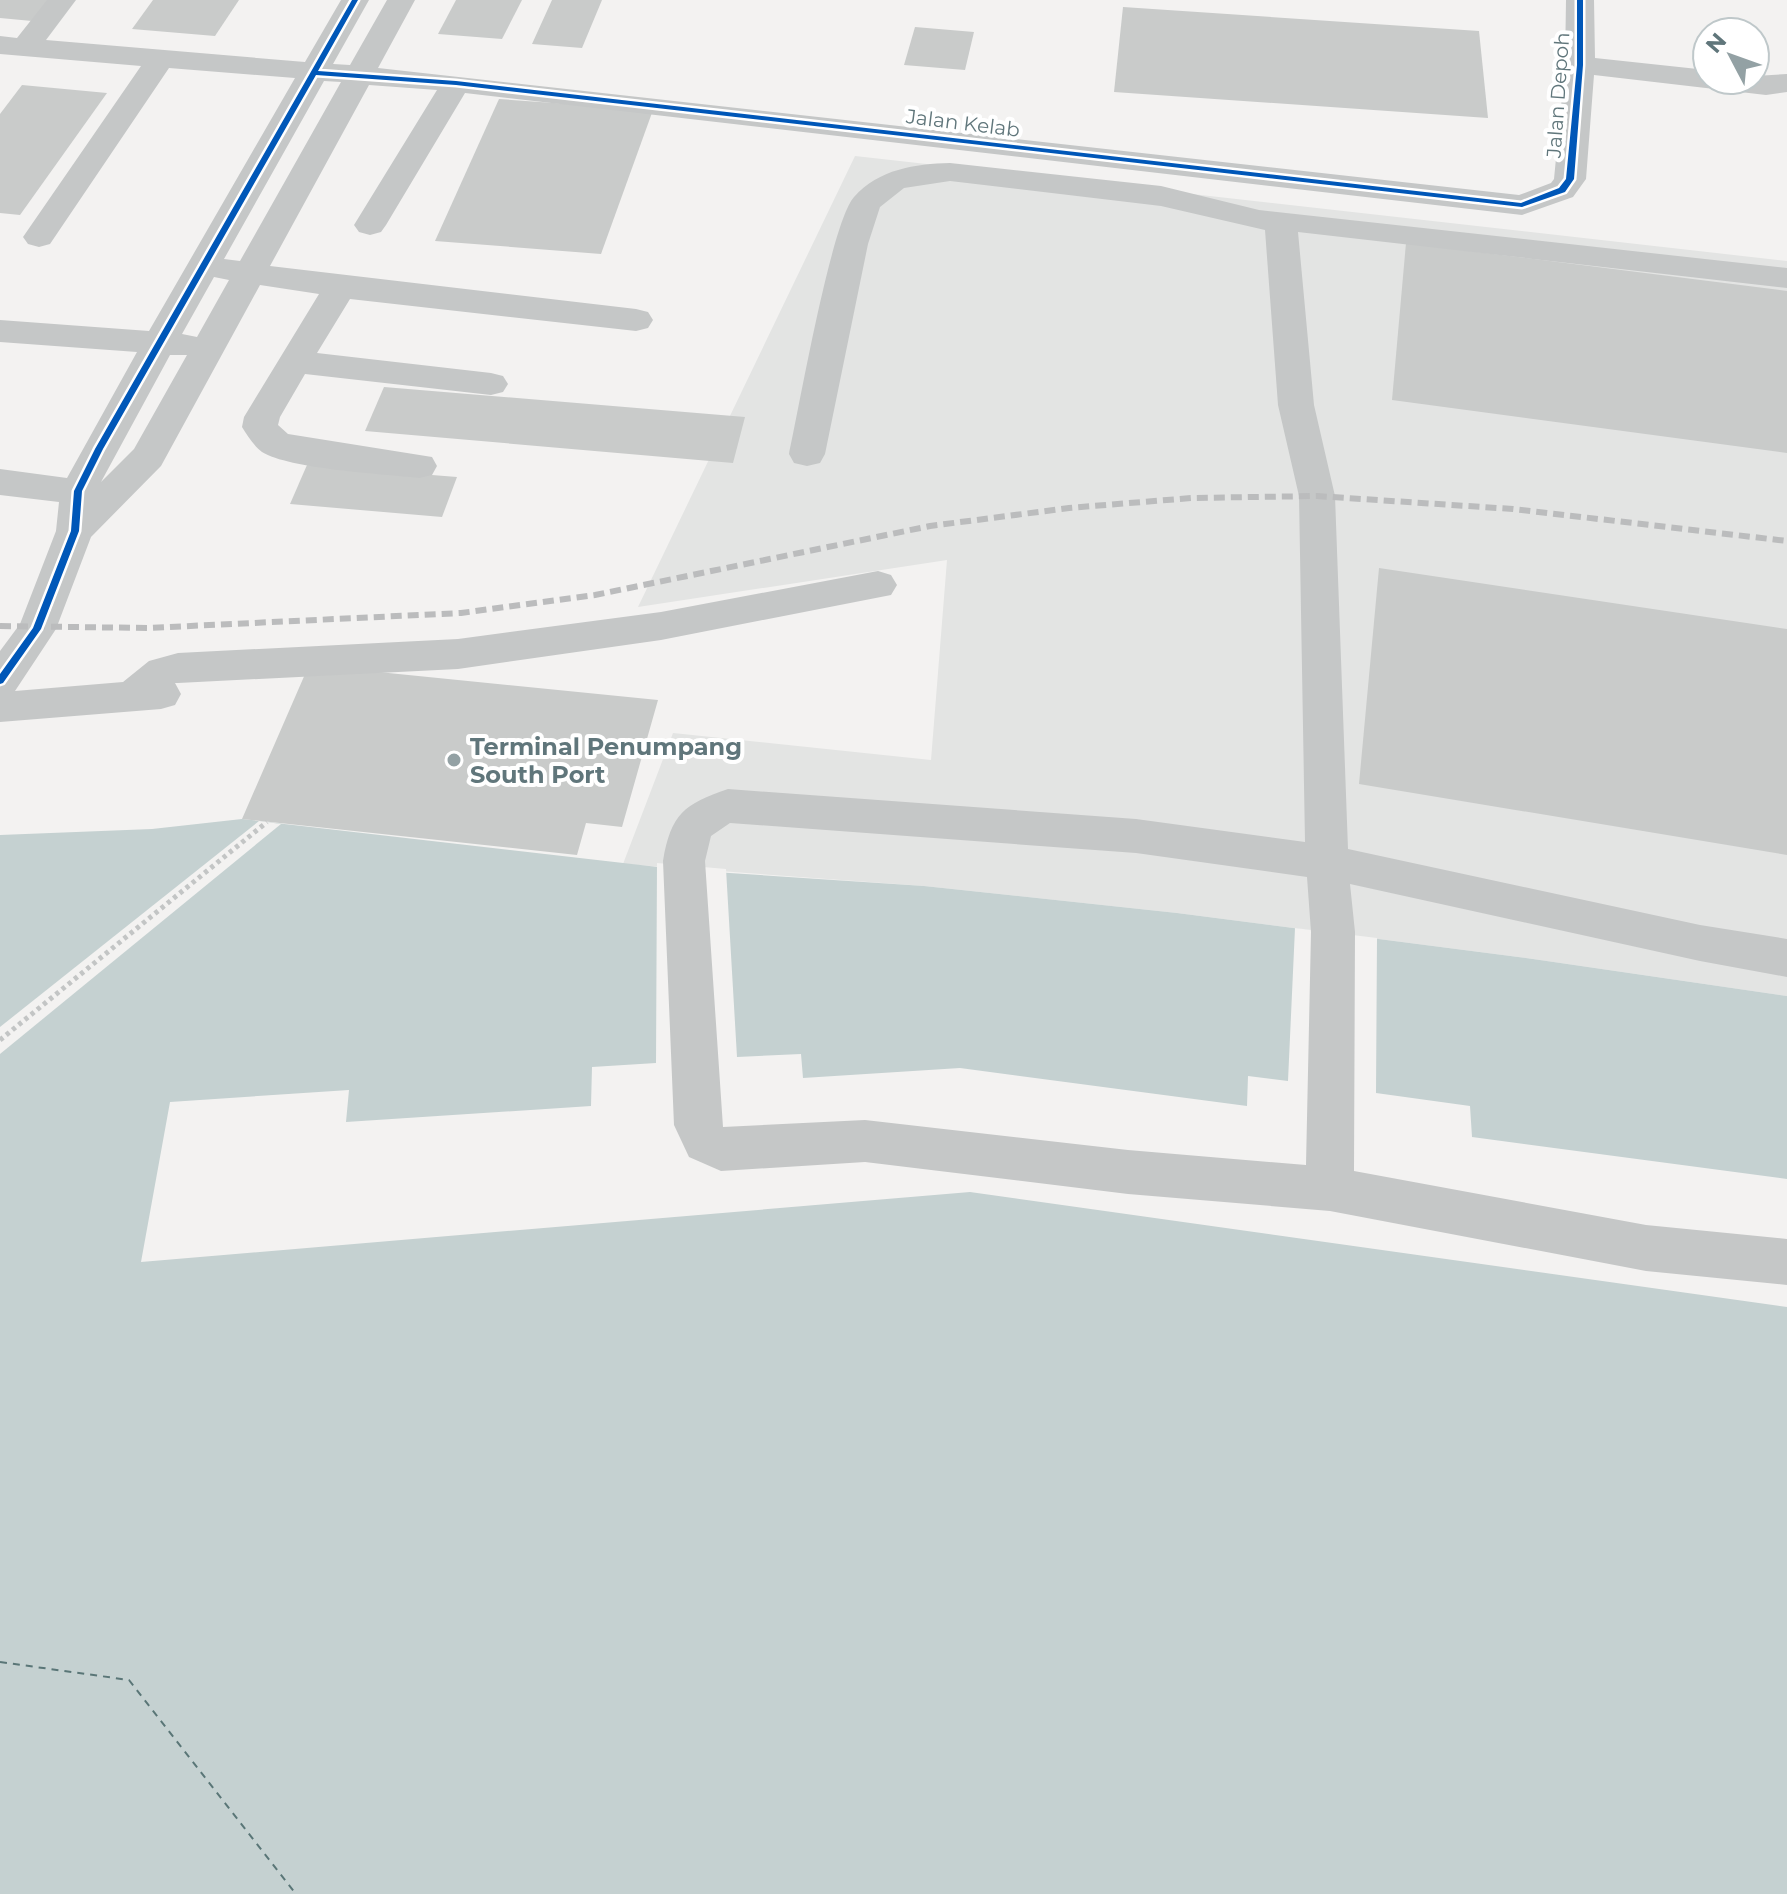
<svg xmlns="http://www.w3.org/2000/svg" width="1787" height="1894" font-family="Montserrat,sans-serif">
<rect width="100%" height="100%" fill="#f3f2f1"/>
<polygon fill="#e3e4e3" points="855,156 1787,261 1787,996 1533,959 1177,913 924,886 623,864 673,733 931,760 947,560 638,607"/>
<polygon fill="#c5d1d1" points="242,819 684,870 924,886 1177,913 1533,959 1787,996 1787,1894 0,1894 0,835 152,829"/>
<g fill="#f3f2f1">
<polygon points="259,821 281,824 0,1054 0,1027"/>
<polygon points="657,863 726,869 737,1057 801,1054 803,1078 960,1068 1247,1106 1248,1076 1288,1081 1295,928 1377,938 1376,1093 1470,1106 1472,1137 1787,1179 1787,1307 970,1192 141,1262 170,1102 349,1090 346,1122 591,1106 592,1067 656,1063"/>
</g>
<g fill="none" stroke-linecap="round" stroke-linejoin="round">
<polyline stroke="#5a7677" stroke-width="2" stroke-dasharray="7 6" stroke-linecap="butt" points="0,1662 129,1680 296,1894"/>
</g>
<g fill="#c9cbca">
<polygon points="0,0 48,0 32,21 0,18"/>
<polygon points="153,0 239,0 215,36 132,29"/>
<polygon points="456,0 522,0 502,39 438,34"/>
<polygon points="552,0 602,0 582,48 532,44"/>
<polygon points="1123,7 1479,31 1488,118 1114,92"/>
<polygon points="915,27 974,32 965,70 904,65"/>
<polygon points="22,85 107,93 20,215 0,213 0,114"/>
<polygon points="499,99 653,110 601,254 435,241"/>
<polygon points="1406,243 1787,291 1787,453 1392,400"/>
<polygon points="384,387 745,417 733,463 365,431"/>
<polygon points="307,465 457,477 442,517 290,504"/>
<polygon points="1379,568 1787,629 1787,855 1359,784"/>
<polygon points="309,665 658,700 622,827 586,823 577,855 242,819"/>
</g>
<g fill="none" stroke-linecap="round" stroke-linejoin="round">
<polyline stroke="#c3c5c5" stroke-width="5" stroke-dasharray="4 4" stroke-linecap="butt" points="0,1040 267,822"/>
<g fill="#c5c7c7" fill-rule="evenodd">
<path d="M47,0h29l-30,40 259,22 36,-62h28l-36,64 17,1 37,-65h28l-37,68 1141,127 32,-12 3,-4 11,-114 1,-65h28l1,58 112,12v10h48v-4l32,-2v18l-21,3 -172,-20 -8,104 -13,18 -51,18 -1057,-122 -79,132 -5,7 -11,3 -11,-3 -5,-7 83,-135 -68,-5 -99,181 366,43 12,3 5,8 -5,8 -12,3 -286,-32 -33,54 174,20 12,3 5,8 -5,8 -12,3 -186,-21 -25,43 -2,8 10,9 144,23 5,9 -5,9 -13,3c-35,-4 -130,-9 -157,-26 -8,-6 -15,-17 -20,-25l2,-10 75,-123 -59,-9 -99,181 -70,71 -35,92 -41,62 108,-9 26,-21 29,-8 280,-14 203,-27 217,-41 13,4 6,10 -6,10 -230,45 -203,29 -280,14h-3l6,11 -6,11 -14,4 -161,13v-71l20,-27 36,-93 3,-29 -59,-7v-26l67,9 70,-126 -137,-10v-22l149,11 146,-253 -126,-10 -119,176 -11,3 -11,-3 -5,-7 118,-171 -141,-12v-18l17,2zM324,81l17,1 -101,179 -16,-2zM214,277l15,3 -32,57 -15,-3zM170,355h17l-53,94 -33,33z"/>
<path d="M950,163l211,23 98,24 528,58v20l-489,-56 16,173 21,91 13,353 352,76 87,14v38l-87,-16 -350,-77 5,48 -1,239 292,54 141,14v46l-141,-14 -316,-60 -202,-17 -263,-32 -144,9 -32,-14 -15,-32 -11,-264c8,-47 21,-57 65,-72l408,30 169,23 -6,-346 -21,-91 -13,-175 -104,-24 -211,-25 -46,7 -24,19 -12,37 -43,210 -5,9 -13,3 -13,-3 -5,-9c10,-45 42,-231 65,-257 25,-28 61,-33 96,-34zM730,823l406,30 171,24 4,55 -5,233 -178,-15 -263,-30 -142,7 -18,-266 6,-25z"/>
</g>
<polyline stroke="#bbbcbd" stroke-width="6" stroke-dasharray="11 6" stroke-linecap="butt" points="0,626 148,628 461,613 595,595 930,526 1069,508 1191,498 1317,496 1513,509 1787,541"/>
<defs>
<polygon id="cycleway" points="352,0 358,0 318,71 456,81 1521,203 1559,188 1566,179 1577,65 1577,0 1583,0 1583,65 1574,179 1565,192 1522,207 456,85 316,75 103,449 82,491 79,531 41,629 3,683 0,684 0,674 33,628 71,531 74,491 95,449"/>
</defs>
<use href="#cycleway" stroke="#fff" stroke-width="5"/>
<use href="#cycleway" fill="#0057b8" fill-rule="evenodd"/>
</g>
<circle fill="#93a1a4" stroke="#fff" stroke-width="3" cx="454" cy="760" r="8"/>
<g text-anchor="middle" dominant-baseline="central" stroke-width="8" stroke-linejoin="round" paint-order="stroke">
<g font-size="20" fill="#60767b" stroke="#fff">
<text transform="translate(1558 95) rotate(-86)">Jalan Depoh</text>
<text transform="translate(963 123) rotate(7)">Jalan Kelab</text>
</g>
<g font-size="24" font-weight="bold" fill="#60767b" stroke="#fff" text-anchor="start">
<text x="470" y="746">Terminal Penumpang<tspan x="470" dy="28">South Port</tspan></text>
</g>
</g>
<g transform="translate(1731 56) rotate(311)"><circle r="38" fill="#ffffff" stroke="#bfc8ca" stroke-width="2"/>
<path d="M0-6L14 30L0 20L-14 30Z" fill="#93a1a4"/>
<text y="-12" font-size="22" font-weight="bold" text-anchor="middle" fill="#60767b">N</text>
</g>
</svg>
